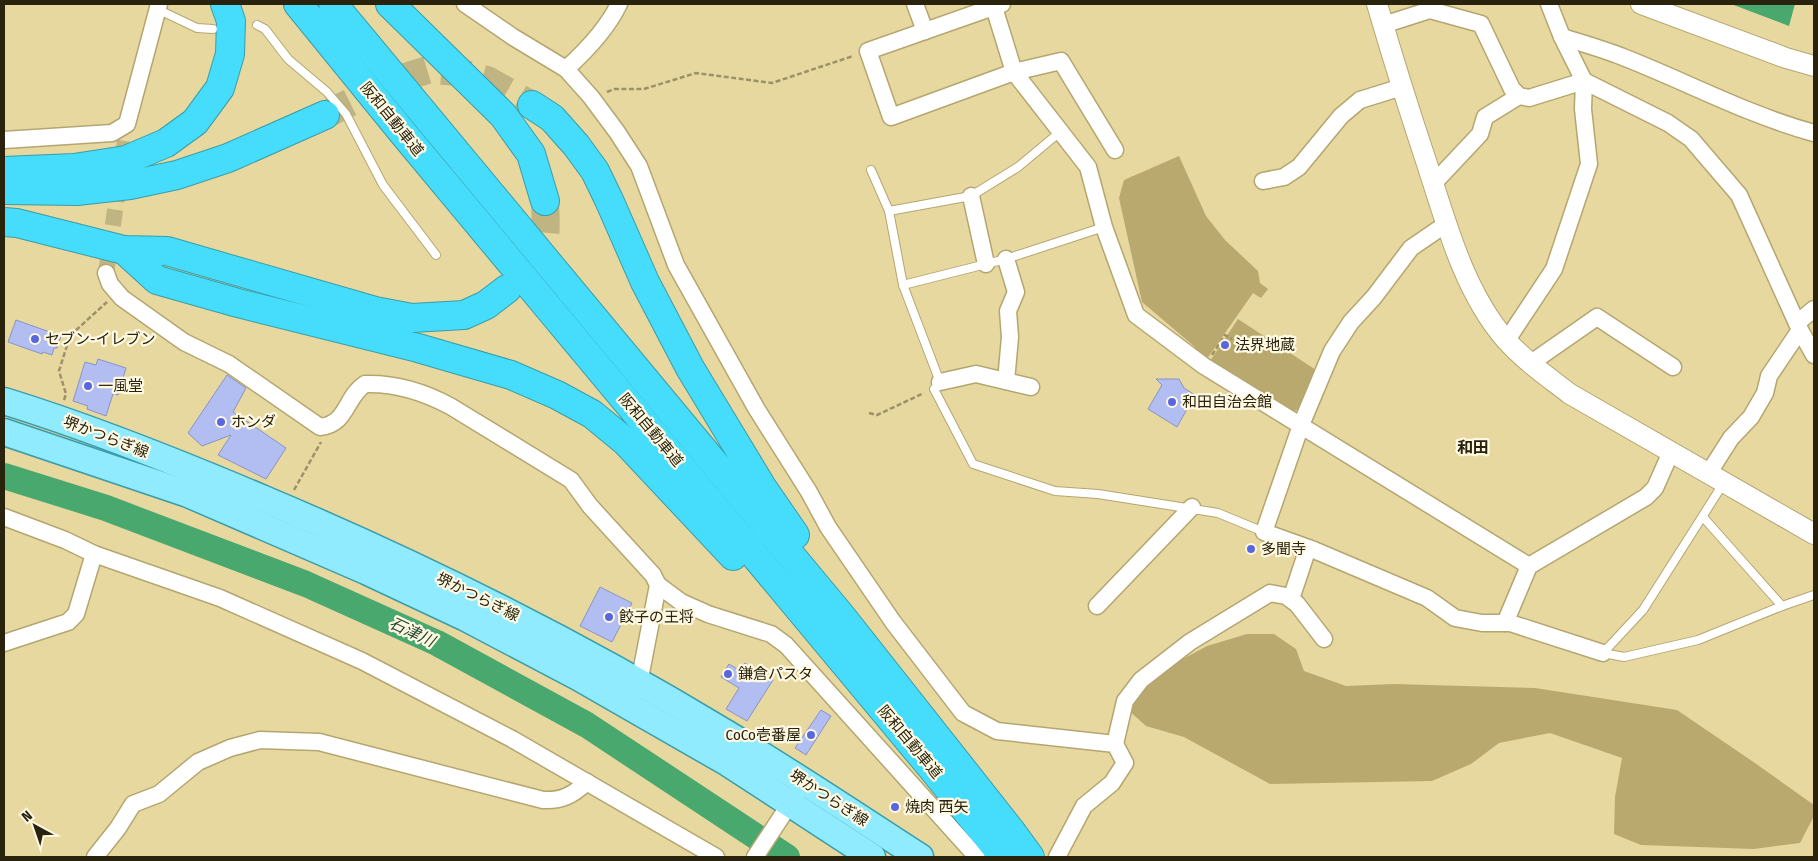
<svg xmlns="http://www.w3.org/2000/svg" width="1818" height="861" font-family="'Fira Sans Condensed','Noto Sans JP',sans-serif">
<rect width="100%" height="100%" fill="#e7d8a0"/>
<g fill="#baa96e">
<polygon points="1179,156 1206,216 1225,240 1258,271 1260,283 1268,289 1261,298 1253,293 1207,359 1197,352 1195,347 1142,302 1119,198 1124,180"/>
<polygon points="1238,319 1316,370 1301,408 1292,412 1210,361"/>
<polygon points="1247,634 1274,634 1296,649 1304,671 1346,686 1394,684 1535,688 1677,710 1752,761 1814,805 1814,816 1800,843 1754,849 1641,845 1614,834 1615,797 1622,758 1550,733 1499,743 1471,764 1432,781 1270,784 1184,737 1146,726 1126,708 1157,673 1207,646"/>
</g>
<polygon fill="#48a86e" points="1731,4 1795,4 1789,26"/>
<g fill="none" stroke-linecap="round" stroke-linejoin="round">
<polyline stroke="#48a86e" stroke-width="26" points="4,476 106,508 306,584 437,643 587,725 787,857"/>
</g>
<g fill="#b2bef1" stroke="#8894c5">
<polygon points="16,320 61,336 57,348 54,348 52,355 43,352 42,354 8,342"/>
<polygon points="98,359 126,368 118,395 113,394 106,416 87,409 88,406 73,401 85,362 96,365"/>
<polygon points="227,375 246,388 233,412 286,448 266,479 218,455 231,435 202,446 188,433"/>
<polygon points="1156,379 1179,379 1184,388 1195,395 1177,427 1148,409 1162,385"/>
<polygon points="600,587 632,603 612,642 580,626"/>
<polygon points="745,663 773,680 747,721 726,709 739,688 721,677 729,664 739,670"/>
<polygon points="821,710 831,716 806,755 795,748"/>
</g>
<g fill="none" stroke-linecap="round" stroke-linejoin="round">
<polyline stroke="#c1b483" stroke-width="16" stroke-dasharray="16 8" stroke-linecap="butt" points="106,273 125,141"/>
<g stroke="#c1b483" stroke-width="28" stroke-dasharray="28 14" stroke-linecap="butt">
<polyline points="325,115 395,80 428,70 458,72 487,80 532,105"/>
<path d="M528,270c21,-22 18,-40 17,-69"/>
</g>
<defs>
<g id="service">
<polyline points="157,9 197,28 213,29"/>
<polyline points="257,25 265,29 288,59 327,92 346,114 383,185 436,255"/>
<polyline points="871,170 889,211 971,196 1018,167 1060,132"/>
<polyline points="889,211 903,285 940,382 934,389 973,464 1055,491 1098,494 1218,513 1264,532"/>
<polyline points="903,285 1006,259 1104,227"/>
<polyline points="1703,517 1782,606"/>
<polyline points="1603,653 1624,657 1698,640 1782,606 1814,595"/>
<polyline points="1603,653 1643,610 1723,484"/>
</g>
<g id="minor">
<polyline points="465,4 513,37 566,69 591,97 617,132 639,166 676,265 756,408 809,492 828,527 893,622 963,713 997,731 1115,744 1125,763 1112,783 1084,806 1057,857"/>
<polyline points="915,4 925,31"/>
<polyline points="993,4 1014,72 1088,167 1104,227 1136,315 1204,366 1529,566"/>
<polyline points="1002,4 868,51 891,117 1014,72 1061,61 1115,150"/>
<polyline points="1383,25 1430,10 1481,24 1512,89 1519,96 1529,98 1584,81 1668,123 1691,139 1739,195 1800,330 1814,355"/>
<path d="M1562,37c20,6 41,12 61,20 64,25 125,58 191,76"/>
<path d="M566,69c21,-19 41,-40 53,-65"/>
<polyline points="4,140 112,133 127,124 159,4"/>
<polyline points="1263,181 1284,177 1299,167 1341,116 1360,100 1402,87"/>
<polyline points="1433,184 1480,134 1485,117 1519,96"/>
<polyline points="971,196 986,264"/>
<polyline points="1446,224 1411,248 1374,297 1351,322 1332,351 1301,425 1264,532 1314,550 1427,598 1455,618 1482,623 1510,623 1603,653"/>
<path d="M106,273l4,11 12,14 62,44 45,22 91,63c28,-3 25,-30 45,-43 31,-1 59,8 85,22l121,74 19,26 63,69 5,10 -19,98"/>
<polyline points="1797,323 1814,309"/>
<polyline points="1507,340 1554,269 1589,164 1583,109 1584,81 1562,37 1549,4"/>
<polyline points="1531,363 1597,317 1673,367"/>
<polyline points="1006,381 1010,337 1008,311 1016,292 1006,259"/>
<polyline points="940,382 976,374 1031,387"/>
<polyline points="1708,474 1731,438 1751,417 1765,393 1769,376 1800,330"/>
<polyline points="4,517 65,540 94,554 220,598 362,661 512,739 716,857"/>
<polyline points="658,585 681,602 708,614 771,634 786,645 977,857"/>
<polyline points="1291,599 1308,548"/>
<polyline points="1097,606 1192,507"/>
<polyline points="1505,623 1529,566 1646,497 1655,488 1671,452"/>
<polyline points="4,643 68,622 76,614 94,554"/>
<polyline points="1115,744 1125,701 1141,680 1190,642 1270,593 1286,596 1297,604 1324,639"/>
<path d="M95,857l23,-29 15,-24 26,-10 39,-32 32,-14 30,-8 59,2 224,58c19,1 30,-5 44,-18"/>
<polyline points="755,857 795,796"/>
</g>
<g id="tertiary">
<path d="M1377,4c16,55 33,109 51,163 19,59 37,126 78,173 19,21 42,37 64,54l244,140"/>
<polyline points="1641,4 1786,58 1814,66"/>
</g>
<g id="primary">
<path d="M4,401c88,27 175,62 260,98 159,67 313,144 460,233 67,40 131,83 196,125"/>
<polyline points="4,432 188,494 366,571 464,617 578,677 728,763 872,857"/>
</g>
<g id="motorway">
<polyline points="298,4 403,133 931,767 1004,857"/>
<polyline points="333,4 842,617 1011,831 1030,857"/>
<polyline points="390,4 503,115 531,154 545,201"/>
<polyline points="532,105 552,118 576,145 595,171 609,200 645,282 690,368 762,487 795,535"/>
<polyline points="4,171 74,168 126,160 166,143 195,122 220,88 230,54 231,21 225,4"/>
<polyline points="4,190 77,191 130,185 177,175 228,158 325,115"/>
<polyline points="4,222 17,223 124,250 167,251 375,311 412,318 464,315 486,305 507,289"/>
<polyline points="124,250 157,280 238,303 418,348 511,375 557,395 592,414 626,442 733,556"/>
</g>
</defs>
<use href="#service" stroke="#b5a670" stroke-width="10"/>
<use href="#minor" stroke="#b5a670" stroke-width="19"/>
<use href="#tertiary" stroke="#b5a670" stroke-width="22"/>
<use href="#primary" stroke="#3b9ca8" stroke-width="29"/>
<use href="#motorway" stroke="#3b9ca8" stroke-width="30"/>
<g stroke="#9d9267" stroke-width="2.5" stroke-dasharray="5 2.5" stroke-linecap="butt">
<polyline points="607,92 614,89 644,89 696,73 772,83 853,56"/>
<polyline points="1212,355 1225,335 1232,339"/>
<polyline points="64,400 66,394 59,371 68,342 74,332 107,302"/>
<polyline points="869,413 877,415 924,393"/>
<polyline points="294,490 321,442"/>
</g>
<use href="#service" stroke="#fff" stroke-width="8"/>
<use href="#minor" stroke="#fff" stroke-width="16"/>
<use href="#tertiary" stroke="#fff" stroke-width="20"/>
<use href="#primary" stroke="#8febfd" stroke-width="26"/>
<use href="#motorway" stroke="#45ddfb" stroke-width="28"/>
</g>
<g fill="#5967de" stroke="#fff9e3" stroke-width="2">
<circle cx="35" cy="339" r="5"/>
<circle cx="1225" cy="345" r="5"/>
<circle cx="88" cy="386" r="5"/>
<circle cx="1172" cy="402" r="5"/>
<circle cx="221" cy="422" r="5"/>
<circle cx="1251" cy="549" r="5"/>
<circle cx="609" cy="617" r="5"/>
<circle cx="728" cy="674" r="5"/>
<circle cx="811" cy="735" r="5"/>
<circle cx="895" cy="807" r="5"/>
</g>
<g text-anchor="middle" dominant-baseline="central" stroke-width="4.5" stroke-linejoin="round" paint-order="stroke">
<g font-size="15" fill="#29230d" stroke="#fff9e3">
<text transform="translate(392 119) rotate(51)">阪和自動車道</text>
<text transform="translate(651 430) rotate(50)">阪和自動車道</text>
<text transform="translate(106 437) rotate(21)">堺かつらぎ線</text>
<text transform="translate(478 597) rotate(26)">堺かつらぎ線</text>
<text transform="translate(910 742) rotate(50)">阪和自動車道</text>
<text transform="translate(829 798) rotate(33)">堺かつらぎ線</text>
</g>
<g font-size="15" fill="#29230d" stroke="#fff9e3" text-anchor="start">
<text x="45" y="339">セブン-イレブン</text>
<text x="1235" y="345">法界地蔵</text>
<text x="98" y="386">一風堂</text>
<text x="1182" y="402">和田自治会館</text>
<text x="231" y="422">ホンダ</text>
<text x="1261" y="549">多聞寺</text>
<text x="619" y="617">餃子の王将</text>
<text x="738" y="674">鎌倉パスタ</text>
<text x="801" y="735" text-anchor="end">CoCo壱番屋</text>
<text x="905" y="807">焼肉 西矢</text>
</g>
<g font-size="16" font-weight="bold" fill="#29230d" stroke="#fff9e3">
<text x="1473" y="447">和田</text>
</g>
<g font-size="16" font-style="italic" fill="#20472e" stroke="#fff9e3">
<text transform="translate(412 632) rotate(25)">石津川</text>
</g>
</g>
<rect width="1818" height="861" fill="none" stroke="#29230d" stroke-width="10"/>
<g transform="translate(35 826) rotate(320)" stroke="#fff9e3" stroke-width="4" paint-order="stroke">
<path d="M0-4L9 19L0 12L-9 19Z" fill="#29230d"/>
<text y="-8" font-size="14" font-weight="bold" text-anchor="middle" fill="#29230d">N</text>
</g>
</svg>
